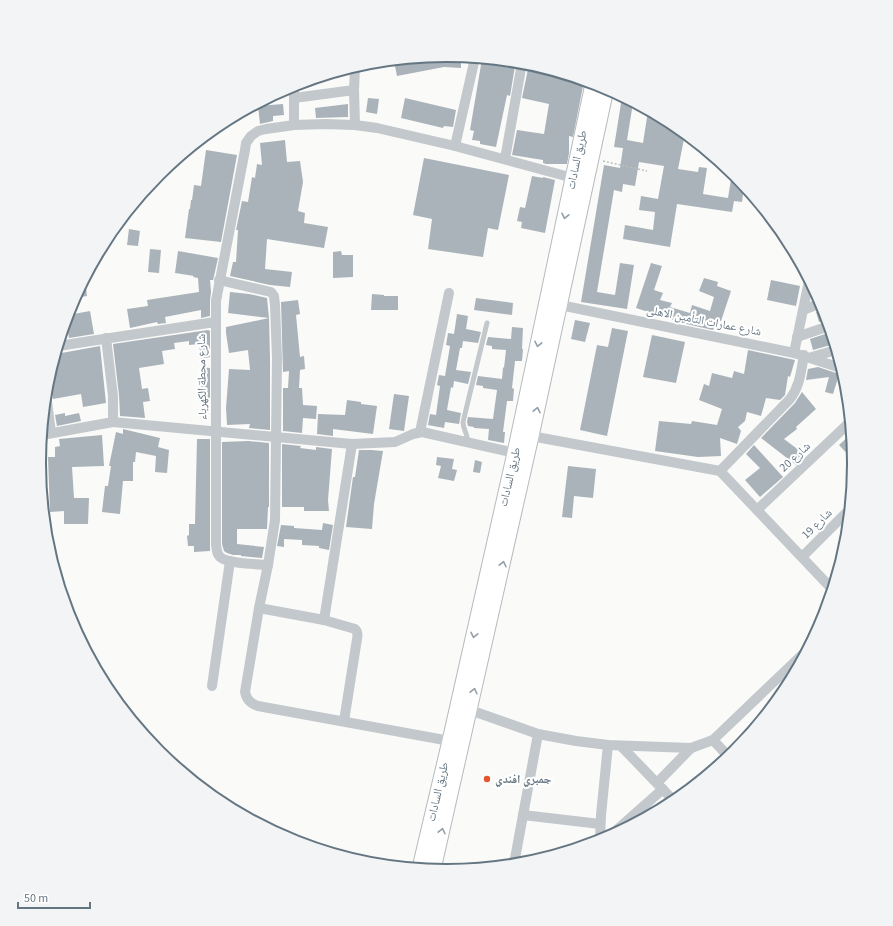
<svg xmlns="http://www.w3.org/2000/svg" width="893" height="926" font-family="'Source Sans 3','Noto Naskh Arabic',sans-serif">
<rect width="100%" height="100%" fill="#fafaf8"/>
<g fill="#aab3b9">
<polygon points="447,56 461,57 461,68 444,67 397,76 394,61"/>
<polygon points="482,59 514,65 515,66 510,96 507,95 496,147 480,144 480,141 472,140 474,131 470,130"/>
<polygon points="528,69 551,73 551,76 584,81 573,137 569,136 569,153 567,164 546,164 543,163 543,160 512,155 517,130 544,134 549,104 522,98"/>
<polygon points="622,97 633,103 627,140 643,143 648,111 673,124 685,134 678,169 698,172 699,167 707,168 703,194 728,198 732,173 744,186 742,202 734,201 732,212 677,204 670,247 623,239 625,225 653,230 655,212 639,210 641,196 658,199 664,166 639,162 635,186 623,184 622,192 614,190 597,292 615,295 620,263 634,265 627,309 581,302 604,165 620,168 623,148 614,147"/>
<polygon points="368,98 379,99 377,114 366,112"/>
<polygon points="405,98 456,110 453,127 444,126 443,128 401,118"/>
<polygon points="283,104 284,115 273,116 273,121 260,124 258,106"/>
<polygon points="348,104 348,117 316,118 315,108"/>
<polygon points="285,140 287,162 300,161 303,182 298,211 305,213 304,223 328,227 324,248 267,239 265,269 292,272 290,287 270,285 230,276 233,262 236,262 238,230 236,230 242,201 248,202 252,177 255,178 257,164 262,165 260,143"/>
<polygon points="206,150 237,155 221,242 185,238 189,209 190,209 191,200 192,200 194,185 201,186"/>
<polygon points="424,158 509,175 498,230 488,228 483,257 428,249 432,219 413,215"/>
<polygon points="532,176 543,178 543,177 555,180 545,233 521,228 522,222 517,221 520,207 525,208"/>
<polygon points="129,229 140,231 138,246 127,245"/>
<polygon points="150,249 161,250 159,273 148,272"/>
<polygon points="178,251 218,258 214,276 213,280 210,280 211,292 210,301 210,316 201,318 201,310 165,317 166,323 158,324 157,322 130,328 127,309 148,306 147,300 199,292 198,278 193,277 194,276 175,273"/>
<polygon points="341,251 342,255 353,255 353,277 333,278 333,252"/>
<polygon points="651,263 662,266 654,290 663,293 660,300 672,303 670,307 690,313 692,305 710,311 714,297 699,291 704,278 718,282 717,286 731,291 721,321 717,320 713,330 682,323 636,308"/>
<polygon points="85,280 87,296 75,298"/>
<polygon points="771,280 800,286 796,306 767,300"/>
<polygon points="230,292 249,294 267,298 269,318 228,313"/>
<polygon points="372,294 384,295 384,296 398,296 398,310 371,310"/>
<polygon points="476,298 513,303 512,315 474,310"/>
<polygon points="298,300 300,314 296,315 300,357 304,356 305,369 300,370 299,388 302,388 303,405 317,406 316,419 303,418 302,433 283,431 283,388 288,388 289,371 283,372 281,302"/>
<polygon points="824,309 827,320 819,322 816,312"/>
<polygon points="90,311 94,334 69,338 66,321 68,315"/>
<polygon points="457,314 468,316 466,329 481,332 478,343 463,341 462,348 460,348 456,370 471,372 468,384 454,381 453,388 451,387 447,410 461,413 459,424 445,422 444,428 428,425 430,414 436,415 440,386 437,385 439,375 445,376 450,346 446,345 448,333 454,334"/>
<polygon points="269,318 270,358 270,430 249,428 250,424 227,425 226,408 229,369 250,370 248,350 229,353 226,333 226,327"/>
<polygon points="575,320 590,323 585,342 571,339"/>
<polygon points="512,327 523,328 522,349 523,349 522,361 515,361 512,388 514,389 513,401 507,401 503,432 505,432 504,443 488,440 489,429 474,428 474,427 468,426 467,422 468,417 493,419 497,390 483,388 483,386 476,385 478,376 502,379 503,367 504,368 506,350 492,349 492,346 486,345 488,337 511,339"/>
<polygon points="612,328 628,331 607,436 580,430 597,345 608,347"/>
<polygon points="208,330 210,331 210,357 201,359 199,344 189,345 189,341 174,343 175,349 162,351 164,364 139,368 142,389 148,388 150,401 143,402 145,418 120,416 119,395 113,344"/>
<polygon points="831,332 834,344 813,350 810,339"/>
<polygon points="652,335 685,342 676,383 643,377"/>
<polygon points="100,346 106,403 83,407 81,394 53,399 49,377 56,354"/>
<polygon points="748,350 795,360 790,377 788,376 785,395 780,400 766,398 761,416 747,412 745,421 738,427 741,431 737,444 720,438 721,456 698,457 655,451 659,421 691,424 692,421 717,425 722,409 699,400 704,384 709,386 712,373 732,378 734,371 744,374"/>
<polygon points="201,367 210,368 210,402 203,403 200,372 202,372"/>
<polygon points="818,367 839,374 843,374 839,375 833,394 825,392 829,377 806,380 808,369"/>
<polygon points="802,392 816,409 796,427 797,429 784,439 804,454 796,465 761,438 795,403"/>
<polygon points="394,394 409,396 404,431 389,429"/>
<polygon points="347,400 361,402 361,404 377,406 373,434 333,429 333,436 317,434 318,414 345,415"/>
<polygon points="65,413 65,416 79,413 81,421 57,426 55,415"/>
<polygon points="123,429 160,438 158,447 169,450 167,473 155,472 156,456 136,452 135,462 133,462 133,481 123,481 120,514 102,512 105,486 108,486 111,466 109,466 116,432 123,434"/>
<polygon points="851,434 852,444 854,461 839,445"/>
<polygon points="102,435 104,466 72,467 74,498 89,498 88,524 64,524 64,511 50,512 48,457 55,457 55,447 60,446 59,439"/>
<polygon points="197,439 210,439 210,551 194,552 194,546 188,546 187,536 189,535 189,524 195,524"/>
<polygon points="248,441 269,443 269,507 268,507 267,529 237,529 237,544 264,547 262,558 241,556 241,555 233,555 227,553 224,551 222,544 222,442"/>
<polygon points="282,444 301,446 300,448 316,450 316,447 332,449 328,500 329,511 304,511 304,507 282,507"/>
<polygon points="754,445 783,477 760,497 745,480 760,468 746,454"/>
<polygon points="359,450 371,450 383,451 374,504 372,529 346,527 353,477 355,477"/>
<polygon points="437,457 454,459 452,469 457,470 454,481 438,478 441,466 436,465"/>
<polygon points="475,460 482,462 480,473 473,472"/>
<polygon points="568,466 596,469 593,498 574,496 572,518 562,517"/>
<polygon points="323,523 333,525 329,550 319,548 319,546 302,545 302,540 284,539 284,547 277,546 281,525 294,526 294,528 322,530"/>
</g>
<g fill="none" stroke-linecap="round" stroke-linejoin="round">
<defs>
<g id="primary">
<polyline points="420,868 450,741 515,453 593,84"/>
<polyline points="433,869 531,436 606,89"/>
</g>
</defs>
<use href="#primary" stroke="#b5babe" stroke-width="17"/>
<polyline stroke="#bbbfc2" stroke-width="1.5" stroke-dasharray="2 2" stroke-linecap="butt" points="603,161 647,171"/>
<path stroke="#c3c8cc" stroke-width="5" d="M467,443c2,-8 -4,-13 -4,-21l24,-99"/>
<g stroke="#c3c8cc" stroke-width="10">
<polyline points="355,67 354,90 355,125"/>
<polyline points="294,85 294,125"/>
<polyline points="294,98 354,90"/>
<polyline points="455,146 475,58"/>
<polyline points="505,159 522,63"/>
<path d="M219,280l52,12 3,4 1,9 2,53 -2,162 -7,45 -9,43 -14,84c2,8 5,11 13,14l192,35"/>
<polyline points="560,305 794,353 841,368"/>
<polyline points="803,310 821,303"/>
<polyline points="797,337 829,326"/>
<polyline points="58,346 215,322"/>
<polyline points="794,353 809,281"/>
<polyline points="812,357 836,350"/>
<polyline points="46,394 51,433"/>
<polyline points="113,422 352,444 395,442 413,434 422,432 515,453"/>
<polyline points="420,432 449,293"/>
<polyline points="42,435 113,422 113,396 106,338"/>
<polyline points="531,436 720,471 832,589"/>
<path d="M720,471l70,-72c10,-13 11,-28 14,-44"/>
<polyline points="757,510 850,422"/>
<polyline points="802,557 849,510"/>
<path d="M268,565c-11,-1 -40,-1 -48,-8 -4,-4 -3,-8 -4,-12v-244l29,-151 1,-7 5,-7 7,-5 8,-2 28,-4 31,-1 30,1 22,3 78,18 118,32"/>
<path d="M259,608l65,12 31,9c3,3 3,6 2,10l-13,82"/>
<polyline points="324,620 352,444"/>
<polyline points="212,686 230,561"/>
<polyline points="470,710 538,734 576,741 608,745 691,748 713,740 805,652"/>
<polyline points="713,740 728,756"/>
<polyline points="621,746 674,801"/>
<polyline points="657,783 691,748"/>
<polyline points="523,815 600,824"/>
<polyline points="611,835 663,789"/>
<polyline points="600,840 601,815 608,745"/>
<polyline points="514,864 538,734"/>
</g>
<use href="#primary" stroke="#fff" stroke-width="15"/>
</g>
<defs><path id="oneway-chevron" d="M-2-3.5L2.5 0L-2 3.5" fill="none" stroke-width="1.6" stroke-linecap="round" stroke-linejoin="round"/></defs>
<g stroke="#939fa8">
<use href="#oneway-chevron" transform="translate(565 216) rotate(102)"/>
<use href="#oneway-chevron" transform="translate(538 344) rotate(102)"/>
<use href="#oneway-chevron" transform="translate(537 410) rotate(-78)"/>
<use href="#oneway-chevron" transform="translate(503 564) rotate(-77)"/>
<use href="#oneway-chevron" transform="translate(474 635) rotate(102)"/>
<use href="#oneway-chevron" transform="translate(474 691) rotate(-77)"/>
<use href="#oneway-chevron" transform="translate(442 831) rotate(-77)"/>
</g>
<circle fill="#e4572e" stroke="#fff" stroke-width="1.5" cx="487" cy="779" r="4"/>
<g text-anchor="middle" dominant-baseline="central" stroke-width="4" stroke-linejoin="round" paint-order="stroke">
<g font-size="12" fill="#657683" stroke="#fff">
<text transform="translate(577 160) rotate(-78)">طريق السادات</text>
<text transform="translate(704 321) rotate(11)">شارع عمارات التأمين الاهلى</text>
<text transform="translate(202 377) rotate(-91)">شارع محطة الكهرباء</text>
<text transform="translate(795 457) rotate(-43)">شارع 20</text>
<text transform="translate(510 477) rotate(-77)">طريق السادات</text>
<text transform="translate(817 524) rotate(-45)">شارع 19</text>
<text transform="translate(438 792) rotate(-77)">طريق السادات</text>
</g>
<g font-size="12" font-weight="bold" fill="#657683" stroke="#fff" text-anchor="start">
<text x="495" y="779">جمبري افندي</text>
</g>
</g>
<path d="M0 0H893V926H0ZM446 62H447A400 400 0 0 1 847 462V464A400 400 0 0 1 447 864H446A400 400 0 0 1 46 464V462A400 400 0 0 1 446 62Z" fill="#f3f4f5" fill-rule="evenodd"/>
<path fill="none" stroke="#657683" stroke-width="2" d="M446 62H447A400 400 0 0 1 847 462V464A400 400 0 0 1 447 864H446A400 400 0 0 1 46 464V462A400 400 0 0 1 446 62Z"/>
<path d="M18 902v6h72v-6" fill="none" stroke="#657683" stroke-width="2"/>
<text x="24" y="902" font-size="12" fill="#657683" stroke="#ffffff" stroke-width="3" paint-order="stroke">50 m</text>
</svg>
